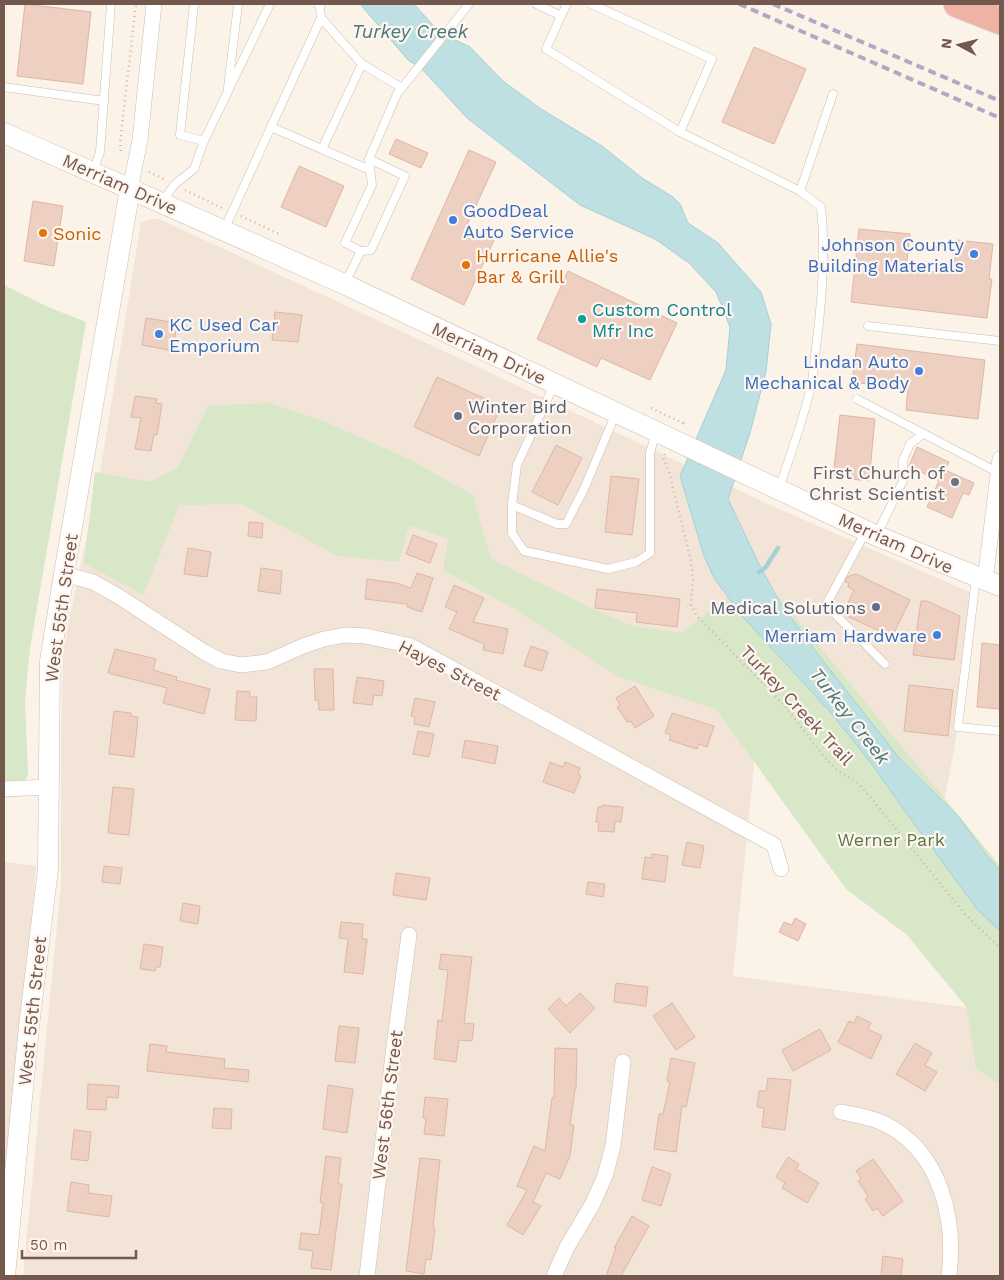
<svg xmlns="http://www.w3.org/2000/svg" width="1004" height="1280" font-family="'Work Sans',sans-serif">
<rect width="100%" height="100%" fill="#fbf2e8"/>
<g fill="#f2e4d7">
<polygon points="150,219 159,219 478,367 772,506 974,594 958,727 919,939 755,755 733,976 1000,1012 1000,1276 23,1276 61,885 61,744 63,650 100,473 141,223"/>
<polygon points="4,862 36,866 4,1233"/>
</g>
<g fill="#d7e7c7">
<polygon points="4,285 48,307 86,322 30,648 25,701 28,775 25,780 4,783"/>
<polygon points="268,403 323,421 409,459 473,495 483,533 491,559 595,610 633,626 681,633 759,573 1000,866 1000,1084 976,1069 967,1008 907,935 846,889 716,709 617,676 515,609 443,570 448,539 409,525 399,562 338,556 241,504 179,505 143,595 84,563 95,472 148,482 178,468 208,406"/>
</g>
<polygon fill="#bee0e3" stroke="#a5d0d4" points="360,4 414,4 439,32 470,47 503,81 541,109 602,146 642,178 673,197 680,204 688,223 718,243 761,292 771,324 766,371 750,433 728,499 758,562 779,601 816,652 900,759 959,817 987,856 1000,871 1000,931 977,909 902,807 874,767 832,714 742,616 714,578 704,556 680,476 726,370 730,327 716,292 689,263 655,239 580,205 467,118 422,69 408,60"/>
<g fill="none" stroke-linecap="round" stroke-linejoin="round">
<polyline stroke="#a5d0d4" stroke-width="4.5" points="759,572 765,568 778,548"/>
</g>
<g fill="#eed0c2" stroke="#dfb6a3">
<polygon points="25,4 91,12 83,84 17,76"/>
<polygon points="754,47 806,69 774,144 722,122"/>
<polygon points="396,139 428,153 421,168 389,154"/>
<polygon points="469,150 496,162 466,227 494,240 464,305 411,279"/>
<polygon points="299,166 344,186 326,227 281,207"/>
<polygon points="33,201 63,206 54,266 24,261"/>
<polygon points="859,229 910,234 906,269 953,274 957,240 993,244 989,279 992,279 987,318 851,302"/>
<polygon points="568,271 677,323 650,380 601,358 597,367 537,339"/>
<polygon points="275,312 302,315 298,342 272,340"/>
<polygon points="146,318 177,323 173,351 142,345"/>
<polygon points="857,344 985,360 978,419 906,410 908,389 852,382"/>
<polygon points="437,377 501,406 479,456 414,427"/>
<polygon points="135,396 157,399 156,403 162,404 157,435 154,434 151,451 135,449 141,418 131,417"/>
<polygon points="840,415 875,419 869,481 833,477"/>
<polygon points="556,445 582,458 558,505 532,492"/>
<polygon points="917,447 949,462 945,470 974,483 969,495 963,493 952,518 927,507 939,481 909,466"/>
<polygon points="611,476 639,479 632,535 605,532"/>
<polygon points="249,522 263,523 262,538 248,536"/>
<polygon points="413,535 437,544 430,563 406,554"/>
<polygon points="188,548 211,552 207,577 184,574"/>
<polygon points="261,568 282,571 280,594 258,591"/>
<polygon points="417,573 433,578 422,612 407,607 407,604 365,599 367,579 396,583 411,588"/>
<polygon points="856,574 910,600 892,637 843,614 854,590 848,587 849,583 845,582 847,577"/>
<polygon points="454,585 484,598 473,622 508,629 503,654 483,650 484,644 449,629 457,612 445,607"/>
<polygon points="597,589 680,599 677,627 636,622 637,613 595,608"/>
<polygon points="921,601 927,601 960,616 954,660 913,655"/>
<polygon points="982,643 1000,645 1000,709 977,707"/>
<polygon points="531,646 548,652 542,671 524,666"/>
<polygon points="115,649 156,659 153,670 177,677 176,680 210,689 204,714 163,703 167,688 108,673"/>
<polygon points="314,669 333,669 334,710 319,710 318,700 315,700"/>
<polygon points="357,677 384,681 382,696 374,695 372,705 353,703"/>
<polygon points="909,685 953,690 948,736 904,731"/>
<polygon points="635,686 654,716 635,728 631,721 627,722 617,707 620,705 616,698"/>
<polygon points="237,691 250,692 250,697 257,697 256,721 235,720"/>
<polygon points="415,698 435,702 429,727 414,724 415,717 411,716"/>
<polygon points="114,711 131,713 131,716 138,717 134,757 109,754"/>
<polygon points="672,713 714,726 707,747 699,744 697,749 669,740 671,735 665,733"/>
<polygon points="418,731 434,734 429,757 413,754"/>
<polygon points="465,740 498,746 495,764 462,757"/>
<polygon points="550,762 563,767 565,762 580,768 578,774 581,776 574,793 543,782"/>
<polygon points="113,787 134,789 129,835 108,833"/>
<polygon points="602,805 623,807 621,822 615,821 614,832 598,831 599,822 596,822 598,807 602,807"/>
<polygon points="687,842 704,846 700,868 682,865"/>
<polygon points="652,854 668,856 665,882 642,879 645,857 652,858"/>
<polygon points="104,866 122,868 120,884 102,882"/>
<polygon points="396,873 430,878 426,900 393,895"/>
<polygon points="588,882 605,884 603,897 586,894"/>
<polygon points="183,903 200,906 198,924 180,921"/>
<polygon points="795,918 806,924 798,941 779,932 784,922 792,925"/>
<polygon points="341,922 363,924 362,939 367,939 363,974 344,972 348,939 339,938"/>
<polygon points="144,944 163,947 160,967 156,967 155,971 140,969"/>
<polygon points="441,954 472,957 464,1023 474,1024 472,1041 459,1040 456,1062 434,1059 438,1020 442,1021 448,970 439,969"/>
<polygon points="616,983 648,987 646,1006 614,1002"/>
<polygon points="580,993 595,1008 570,1033 548,1009 559,998 566,1006"/>
<polygon points="672,1003 695,1037 676,1050 653,1016"/>
<polygon points="857,1016 871,1023 868,1029 882,1036 871,1059 838,1042 849,1021 854,1023"/>
<polygon points="339,1026 359,1028 355,1063 335,1061"/>
<polygon points="820,1029 831,1050 793,1071 782,1050"/>
<polygon points="915,1043 932,1053 925,1065 937,1072 925,1091 896,1074"/>
<polygon points="150,1044 167,1046 166,1052 225,1059 224,1068 249,1070 248,1082 147,1071"/>
<polygon points="555,1048 577,1049 576,1089 575,1089 570,1125 574,1125 570,1156 560,1179 546,1173 533,1202 541,1206 523,1235 507,1225 527,1190 517,1186 534,1146 545,1151 552,1098 554,1098"/>
<polygon points="671,1058 695,1063 686,1107 682,1106 676,1152 654,1149 659,1114 663,1114 670,1082 667,1081"/>
<polygon points="768,1078 791,1080 785,1130 762,1127 764,1108 757,1107 759,1091 766,1091"/>
<polygon points="88,1084 119,1086 118,1098 107,1097 106,1110 87,1109"/>
<polygon points="328,1085 353,1089 347,1133 323,1129"/>
<polygon points="425,1097 448,1099 444,1136 424,1134 426,1118 423,1118"/>
<polygon points="214,1108 232,1109 231,1129 212,1128"/>
<polygon points="74,1130 91,1132 88,1161 71,1159"/>
<polygon points="326,1156 341,1158 338,1184 342,1184 331,1270 311,1268 313,1251 299,1249 301,1233 319,1235 323,1203 320,1202"/>
<polygon points="788,1157 799,1164 796,1169 819,1183 807,1203 782,1188 785,1183 776,1177"/>
<polygon points="420,1158 440,1160 433,1227 435,1228 431,1260 426,1259 424,1274 406,1271"/>
<polygon points="873,1159 903,1201 883,1216 877,1208 873,1211 865,1199 868,1196 858,1181 861,1178 856,1171"/>
<polygon points="652,1167 671,1174 661,1206 642,1200"/>
<polygon points="71,1182 89,1185 88,1193 112,1196 109,1217 67,1211"/>
<polygon points="632,1216 649,1226 621,1276 606,1276 616,1248 614,1248"/>
<polygon points="883,1256 903,1259 901,1276 881,1276"/>
</g>
<g fill="none" stroke-linecap="round" stroke-linejoin="round">
<defs>
<g id="lane">
<polyline points="194,4 180,135 204,141"/>
<polyline points="318,4 320,7 321,18"/>
<polyline points="536,4 561,16 567,4"/>
<path d="M591,4l121,55 -32,73 120,59 21,16c5,47 1,95 -5,141 -2,13 -2,26 -5,38 -8,35 -20,68 -32,102"/>
<polyline points="561,16 546,49 680,132"/>
<polyline points="4,87 104,101"/>
<polyline points="228,88 238,4"/>
<polyline points="271,127 321,18 362,64"/>
<polyline points="322,149 362,64 402,88"/>
<polyline points="93,172 100,152 111,4"/>
<polyline points="800,191 833,94"/>
<polyline points="163,201 174,185 194,169 204,141 270,4"/>
<polyline points="224,230 271,127 370,170"/>
<polyline points="361,251 371,250 405,176 369,159"/>
<polyline points="345,283 361,251 345,243 372,185 369,159 397,94 469,4"/>
<polyline points="868,326 1000,341"/>
<polyline points="554,385 517,465 512,505 512,533 524,551 608,569 636,562 650,553 650,453 656,432"/>
<polyline points="857,399 999,473"/>
<polyline points="512,505 557,524 566,524 584,489 616,413"/>
<polyline points="866,531 826,605 885,664"/>
<polyline points="877,534 903,481 903,460 910,444 923,434"/>
<polyline points="976,578 958,727 1000,731"/>
</g>
<g id="street">
<polyline points="130,189 140,140 154,4"/>
<polyline points="64,574 93,582 118,596 204,652 221,661 241,665 267,662 303,646 324,639 345,635 366,636 411,646 774,845 781,869"/>
<polyline points="985,581 1000,459"/>
<polyline points="4,789 49,787"/>
<path d="M841,1112c15,3 30,5 44,12 56,28 71,95 64,152"/>
<polyline points="367,1276 394,1047 409,935"/>
<polyline points="554,1276 566,1249 593,1203 605,1176 613,1146 623,1062"/>
</g>
<g id="secondary">
<polyline points="4,133 344,284 877,536 1000,586"/>
<polyline points="5,1276 29,1026 48,869 50,661 64,574 130,189"/>
</g>
<polyline id="highway" points="957,4 1000,21"/>
</defs>
<use href="#lane" stroke="#cebcb2" stroke-width="9"/>
<use href="#street" stroke="#cebcb2" stroke-width="16"/>
<use href="#secondary" stroke="#d0bbaf" stroke-width="21"/>
<use href="#highway" stroke="#d8d0cd" stroke-width="28"/>
<g stroke="#d3b3a5" stroke-width="2.5" stroke-dasharray="1 4" stroke-linecap="butt">
<polyline points="121,151 120,143 136,4"/>
<polyline points="149,172 164,179"/>
<polyline points="185,190 222,208"/>
<polyline points="241,216 281,235"/>
<polyline points="651,408 683,423 681,426"/>
<polyline points="665,454 663,458 669,472 691,561 693,578 691,605 697,616 785,706 825,758 838,771 856,781 871,798 964,913 1000,948"/>
</g>
<use href="#lane" stroke="#fff" stroke-width="8"/>
<use href="#street" stroke="#fff" stroke-width="15"/>
<use href="#secondary" stroke="#fff" stroke-width="20"/>
<use href="#highway" stroke="#f0b2a4" stroke-width="26"/>
<g stroke="#b4a7c4" stroke-width="4" stroke-dasharray="8 5" stroke-linecap="butt">
<polyline points="739,4 1000,118"/>
<polyline points="773,4 1000,101"/>
</g>
</g>
<g fill="#3f7fe0" stroke="#fef6ee" stroke-width="2">
<circle cx="453" cy="220" r="5"/>
<circle cx="974" cy="254" r="5"/>
<circle cx="159" cy="334" r="5"/>
<circle cx="919" cy="371" r="5"/>
<circle cx="937" cy="635" r="5"/>
</g>
<g fill="#e8710a" stroke="#fef6ee" stroke-width="2">
<circle cx="43" cy="233" r="5"/>
<circle cx="466" cy="265" r="5"/>
</g>
<circle fill="#0f9aa8" stroke="#fef6ee" stroke-width="2" cx="582" cy="319" r="5"/>
<g fill="#5c6f8a" stroke="#fef6ee" stroke-width="2">
<circle cx="458" cy="416" r="5"/>
<circle cx="876" cy="607" r="5"/>
</g>
<circle fill="#6b7280" stroke="#fef6ee" stroke-width="2" cx="955" cy="482" r="5"/>
<g text-anchor="middle" dominant-baseline="central" stroke-width="4.5" stroke-linejoin="round" paint-order="stroke">
<g font-size="18" fill="#73584e" stroke="#fef6ee">
<text transform="translate(120 184) rotate(24)">Merriam Drive</text>
<text transform="translate(489 353) rotate(25)">Merriam Drive</text>
<text transform="translate(896 543) rotate(24)">Merriam Drive</text>
<text transform="translate(61 608) rotate(-82)">West 55th Street</text>
<text transform="translate(450 670) rotate(27)">Hayes Street</text>
<text transform="translate(797 705) rotate(47)">Turkey Creek Trail</text>
<text transform="translate(32 1011) rotate(-84)">West 55th Street</text>
<text transform="translate(387 1105) rotate(-83)">West 56th Street</text>
</g>
<g font-size="18" fill="#366cbe" stroke="#fef6ee" text-anchor="end">
<text x="463" y="210" text-anchor="start">GoodDeal<tspan x="463" dy="21">Auto Service</tspan></text>
<text x="964" y="244">Johnson County<tspan x="964" dy="21">Building Materials</tspan></text>
<text x="169" y="324" text-anchor="start">KC Used Car<tspan x="169" dy="21">Emporium</tspan></text>
<text x="909" y="361">Lindan Auto<tspan x="909" dy="21">Mechanical &amp; Body</tspan></text>
<text x="927" y="635">Merriam Hardware</text>
</g>
<g font-size="18" fill="#c56008" stroke="#fef6ee" text-anchor="start">
<text x="53" y="233">Sonic</text>
<text x="476" y="255">Hurricane Allie's<tspan x="476" dy="21">Bar &amp; Grill</tspan></text>
</g>
<g font-size="18" fill="#0d838f" stroke="#fef6ee" text-anchor="start">
<text x="592" y="309">Custom Control<tspan x="592" dy="21">Mfr Inc</tspan></text>
</g>
<g font-size="18" fill="#4e5e75" stroke="#fef6ee" text-anchor="start">
<text x="468" y="406">Winter Bird<tspan x="468" dy="21">Corporation</tspan></text>
<text x="866" y="607" text-anchor="end">Medical Solutions</text>
</g>
<g font-size="18" fill="#5b616d" stroke="#fef6ee" text-anchor="end">
<text x="945" y="472">First Church of<tspan x="945" dy="21">Christ Scientist</tspan></text>
</g>
<g font-size="18" fill="#597847" stroke="#fef6ee">
<text x="891" y="839">Werner Park</text>
</g>
<g font-size="19" font-style="italic" fill="#46787e" stroke="#fef6ee">
<text x="410" y="31">Turkey Creek</text>
<text transform="translate(850 716) rotate(52)">Turkey Creek</text>
</g>
</g>
<rect width="1004" height="1280" fill="none" stroke="#73584e" stroke-width="10"/>
<g transform="translate(959 45) rotate(277)" stroke="#fef6ee" stroke-width="4" paint-order="stroke">
<path d="M0-4L9 19L0 12L-9 19Z" fill="#73584e"/>
<text y="-8" font-size="14" font-weight="bold" text-anchor="middle" fill="#73584e">N</text>
</g>
<path d="M22 1250v8h114v-8" fill="none" stroke="#73584e" stroke-width="2.5"/>
<text x="30" y="1250" font-size="15" fill="#73584e" stroke="#fef6ee" stroke-width="4" paint-order="stroke">50 m</text>
</svg>
